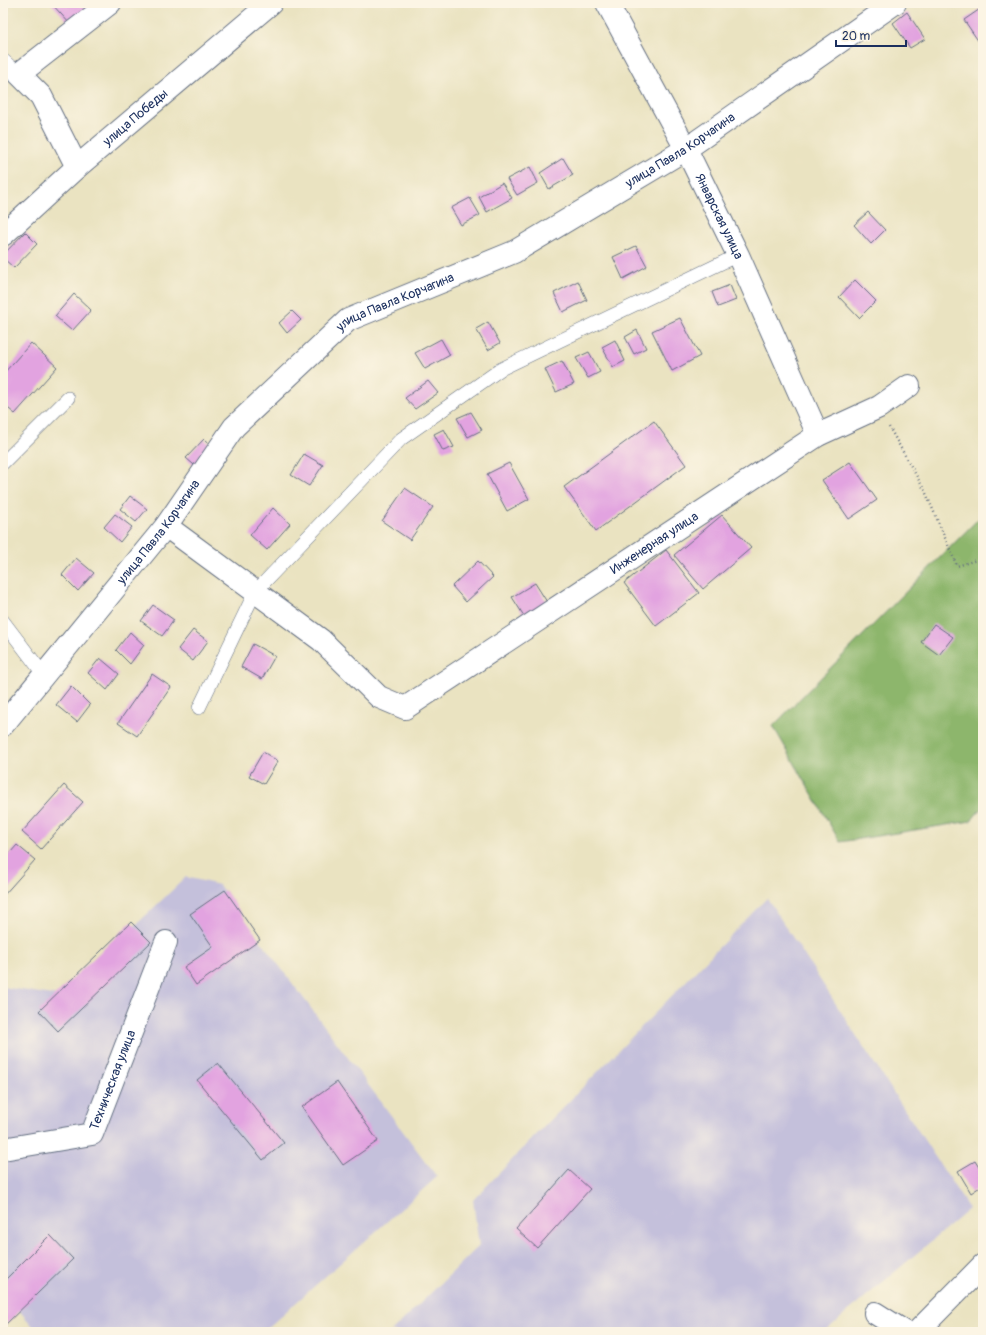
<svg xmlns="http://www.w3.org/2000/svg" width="986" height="1335" font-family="Pangolin,sans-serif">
<rect width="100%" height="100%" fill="#fcf5e5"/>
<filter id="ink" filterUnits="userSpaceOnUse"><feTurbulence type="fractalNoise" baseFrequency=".025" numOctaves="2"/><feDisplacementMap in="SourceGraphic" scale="8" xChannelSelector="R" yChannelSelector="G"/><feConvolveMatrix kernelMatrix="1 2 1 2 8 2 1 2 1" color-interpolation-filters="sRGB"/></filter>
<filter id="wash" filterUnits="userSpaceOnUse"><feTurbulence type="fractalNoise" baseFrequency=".012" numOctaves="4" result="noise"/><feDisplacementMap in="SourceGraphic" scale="16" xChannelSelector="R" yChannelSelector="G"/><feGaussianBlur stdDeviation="0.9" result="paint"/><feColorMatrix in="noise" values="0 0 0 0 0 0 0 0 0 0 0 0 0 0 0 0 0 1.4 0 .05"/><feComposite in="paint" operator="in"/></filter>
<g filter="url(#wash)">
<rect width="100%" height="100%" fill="#eae3c1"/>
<g fill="#c4c0db">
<polygon points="186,877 219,885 437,1177 263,1332 38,1332 3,1292 3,987 58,996 118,942"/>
<polygon points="767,898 969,1209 824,1332 391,1332 479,1246 473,1200"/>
</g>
<polygon fill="#8db66c" stroke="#547265" points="983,514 983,806 971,821 840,842 773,726"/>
<g id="blocks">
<g fill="#e2a3e0">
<polygon points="51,3 95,3 71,25"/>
<polygon points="983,7 983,39 979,42 964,20"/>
<polygon points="907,12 925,39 910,48 893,23"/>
<polygon points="563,158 573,175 549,189 540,173"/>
<polygon points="530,167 538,183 517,195 507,179"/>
<polygon points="502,183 512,198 487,212 479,197"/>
<polygon points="470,198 480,215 461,225 451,208"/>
<polygon points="868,212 885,230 871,244 854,225"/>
<polygon points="25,232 37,244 14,268 3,258 3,255"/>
<polygon points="636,246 647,266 623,279 613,257"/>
<polygon points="855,280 876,301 859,318 839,297"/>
<polygon points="578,281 587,300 563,312 554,293"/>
<polygon points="730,285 736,300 718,307 712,292"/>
<polygon points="74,294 91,310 72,331 55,316"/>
<polygon points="292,311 301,320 287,333 279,323"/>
<polygon points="680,318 700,356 672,371 652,331"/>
<polygon points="488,322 500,343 488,350 476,329"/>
<polygon points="637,330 646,348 634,354 625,337"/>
<polygon points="441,339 450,355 425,369 415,353"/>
<polygon points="615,340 625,361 613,367 602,347"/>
<polygon points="31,343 57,367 15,414 3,404 3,374"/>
<polygon points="589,352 600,372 588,378 576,358"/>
<polygon points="562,361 574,384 556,392 545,369"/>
<polygon points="428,381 438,393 415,409 405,398"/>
<polygon points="471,412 482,430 468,437 457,418"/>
<polygon points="654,421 686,465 596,531 564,487"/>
<polygon points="444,429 454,447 443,451 434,434"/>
<polygon points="204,439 218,452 201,471 186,458"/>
<polygon points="304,454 323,465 309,486 291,475"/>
<polygon points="850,462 877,500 849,519 822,480"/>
<polygon points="509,463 529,499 507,511 487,474"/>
<polygon points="405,488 433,507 410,540 382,521"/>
<polygon points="130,496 147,509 136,522 120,509"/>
<polygon points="273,508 290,524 267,550 250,535"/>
<polygon points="115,514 132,527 120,542 104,527"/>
<polygon points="722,515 751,548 703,589 674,555"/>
<polygon points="666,550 699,593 656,626 624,583"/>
<polygon points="76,558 94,573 78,591 62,575"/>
<polygon points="478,561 493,577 466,602 452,586"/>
<polygon points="535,583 547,602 524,616 512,597"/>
<polygon points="153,605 174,620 162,636 141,621"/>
<polygon points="934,624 953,637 939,655 921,642"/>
<polygon points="193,630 208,641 193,661 178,649"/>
<polygon points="130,632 144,645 130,664 116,650"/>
<polygon points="253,644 275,656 262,679 241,667"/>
<polygon points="100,658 119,674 107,690 88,673"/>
<polygon points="152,674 171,687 137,736 118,723"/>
<polygon points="71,686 90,705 77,722 56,705"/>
<polygon points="263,752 278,761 264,784 249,776"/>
<polygon points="64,785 83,802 41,849 22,832"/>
<polygon points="17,845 35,860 3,896 3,861"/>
<polygon points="225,890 260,940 196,985 184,967 213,947 190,914"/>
<polygon points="131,922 151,942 58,1031 39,1011"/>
<polygon points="218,1063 284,1143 263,1160 197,1080"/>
<polygon points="337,1082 378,1141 343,1165 302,1107"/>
<polygon points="975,1161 983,1174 983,1185 971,1193 958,1171"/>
<polygon points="569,1170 590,1189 537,1248 516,1229"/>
<polygon points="50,1235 73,1259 4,1326 3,1325 3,1282"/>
</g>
</g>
</g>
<g filter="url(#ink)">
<use href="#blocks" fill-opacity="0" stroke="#636e81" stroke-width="1"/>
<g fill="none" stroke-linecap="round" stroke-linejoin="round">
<defs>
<g id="service">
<polyline points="3,60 19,74"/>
<polyline points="3,463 68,398"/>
<polyline points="3,621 44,675"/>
<polyline points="199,708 255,592 401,439 501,369 738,255"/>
</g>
<g id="minor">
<path id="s1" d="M607,3l79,146 52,106 80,180"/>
<polyline points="77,167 41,96 19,74 110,3"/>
<path id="s2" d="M3,235l74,-68 194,-164"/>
<path id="s3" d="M166,526l155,114 58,57 26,11 413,-273 61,-28 30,-21"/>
<path id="s4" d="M3,725l163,-199 68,-99 114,-107 166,-68 172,-103 209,-146"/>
<path id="s5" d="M3,1149l89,-15 74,-192"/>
<polyline points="875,1313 905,1332"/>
<polyline points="917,1332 983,1265"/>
</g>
</defs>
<use href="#service" stroke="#636e81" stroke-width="14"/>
<use href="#minor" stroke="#636e81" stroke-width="24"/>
<polyline stroke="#636e81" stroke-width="2.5" stroke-dasharray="1 3" stroke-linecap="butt" points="889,427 925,491 957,566 983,558"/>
<use href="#service" stroke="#fff" stroke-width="13"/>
<use href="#minor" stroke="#fff" stroke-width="22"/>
</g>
</g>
<g text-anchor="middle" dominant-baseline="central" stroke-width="4" stroke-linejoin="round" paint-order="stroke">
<g font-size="13" fill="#1b2f5e" stroke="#fcf5e5">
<text stroke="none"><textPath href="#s2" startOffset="177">улица Победы</textPath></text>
<text stroke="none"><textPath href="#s4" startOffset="908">улица Павла Корчагина</textPath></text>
<text stroke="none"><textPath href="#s1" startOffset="241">Январская улица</textPath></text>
<text stroke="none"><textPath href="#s4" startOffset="584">улица Павла Корчагина</textPath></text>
<text stroke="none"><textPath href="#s4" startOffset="248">улица Павла Корчагина</textPath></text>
<text stroke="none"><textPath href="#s3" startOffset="601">Инженерная улица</textPath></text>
<text stroke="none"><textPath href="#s5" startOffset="148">Техническая улица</textPath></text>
</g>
</g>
<rect width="986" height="1335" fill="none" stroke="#fcf5e5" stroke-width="16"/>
<path d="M836 40v6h70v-6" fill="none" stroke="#1b2f5e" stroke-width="2"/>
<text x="842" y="40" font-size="12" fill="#1b2f5e" stroke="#fcf5e5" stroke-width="3" paint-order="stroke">20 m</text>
</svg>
